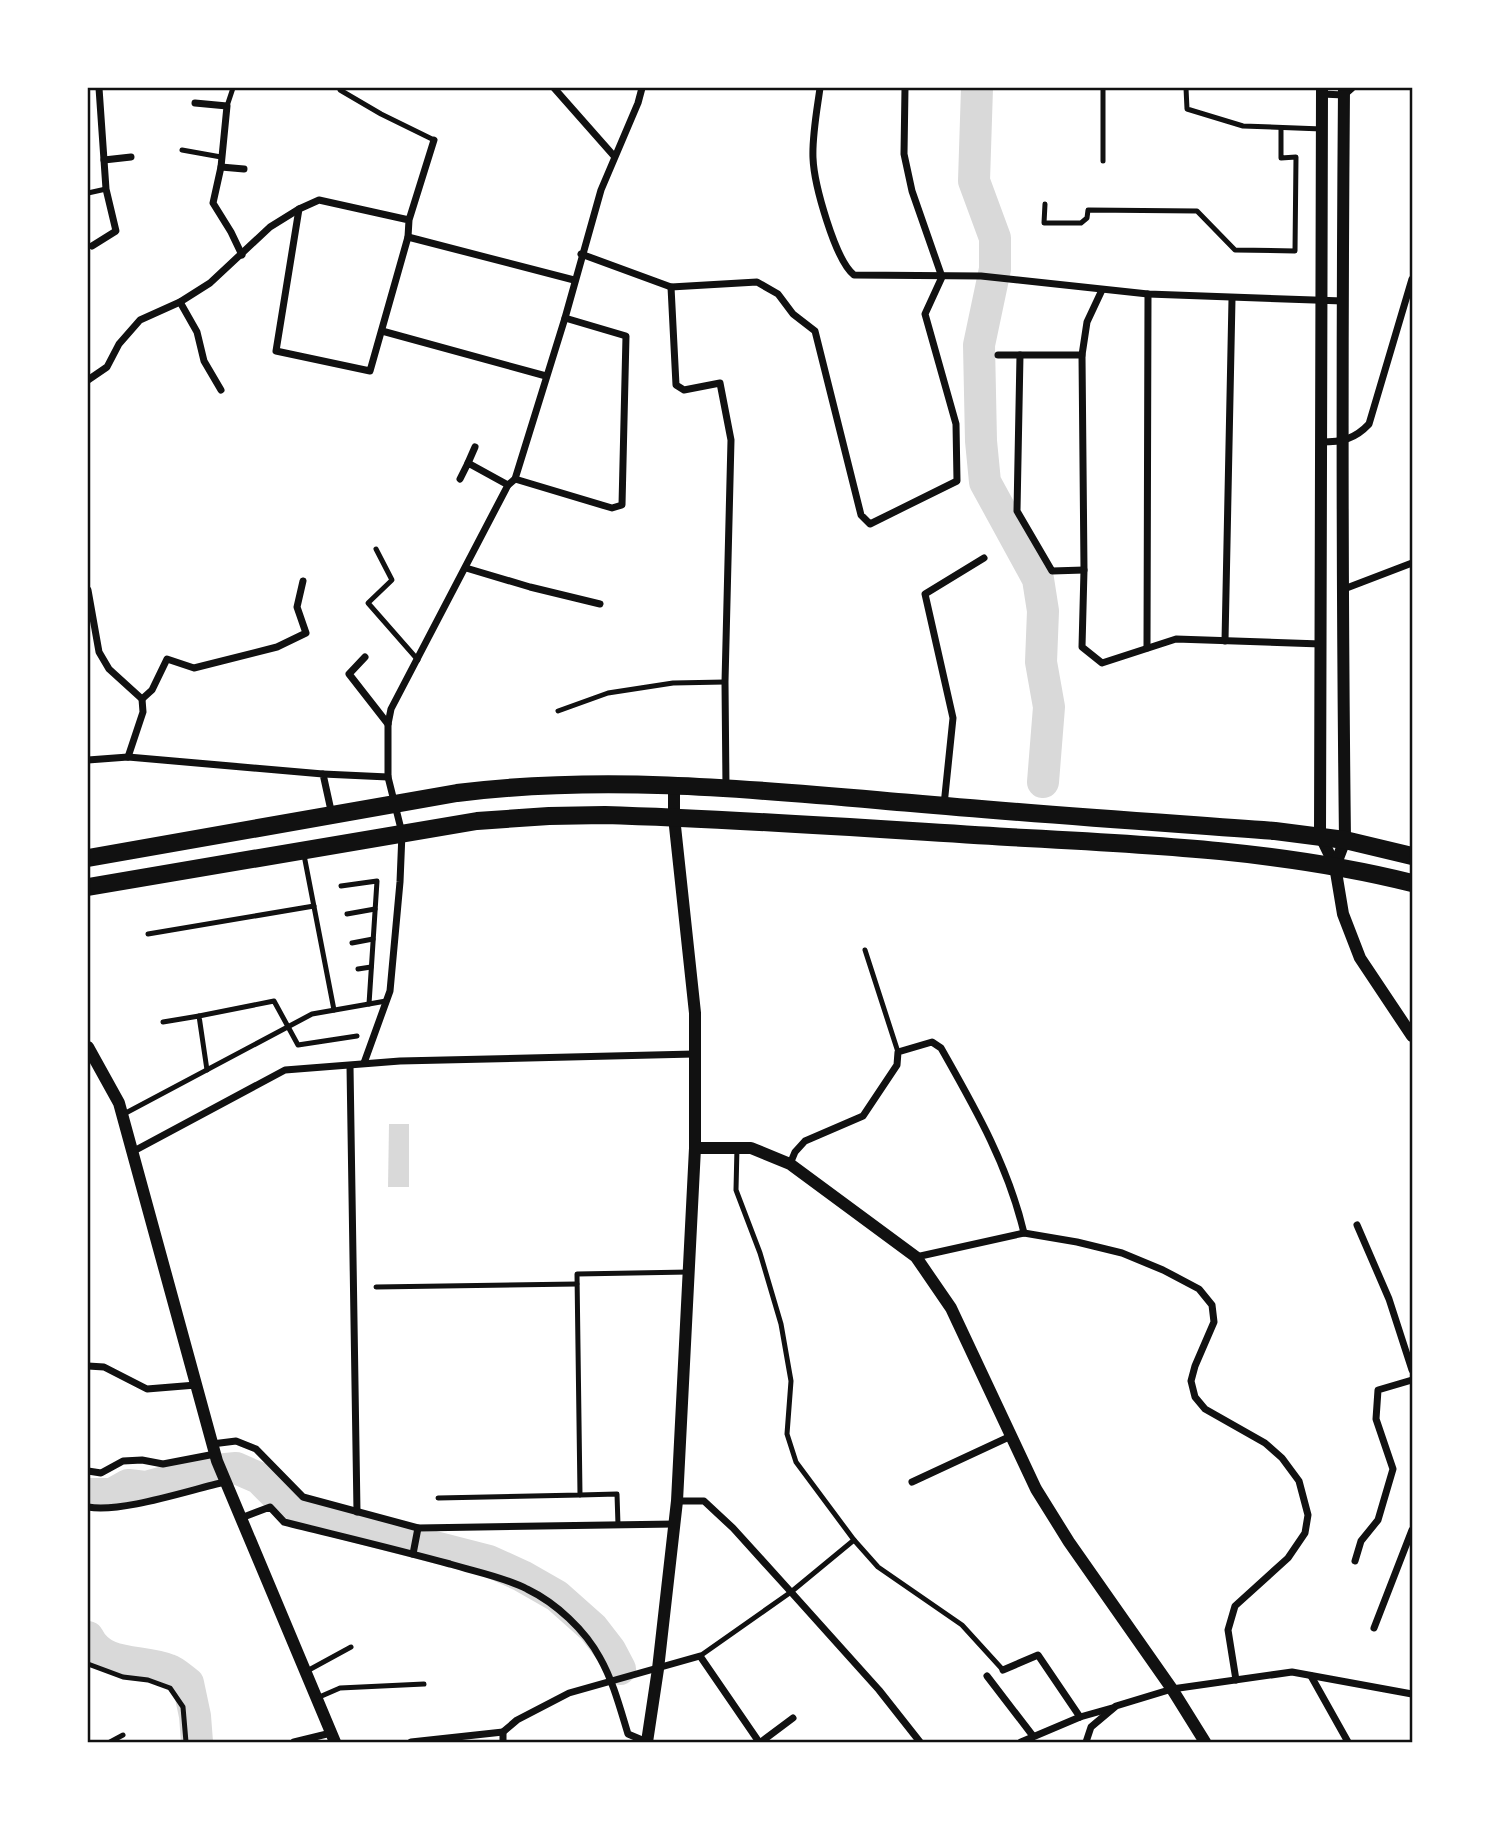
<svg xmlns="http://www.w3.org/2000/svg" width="1500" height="1830" font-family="'Nunito Sans',sans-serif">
<rect width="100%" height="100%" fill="#fff"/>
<polygon fill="#d9d9d9" points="389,1124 409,1124 409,1187 388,1187"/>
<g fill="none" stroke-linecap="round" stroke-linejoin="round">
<g stroke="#d9d9d9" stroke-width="32">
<polyline points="977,88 974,181 995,238 995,269 979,345 981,441 985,482 1038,579 1043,611 1041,662 1049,707 1043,782"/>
<polyline points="88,1494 112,1494 128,1485 146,1487 205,1471 236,1468 259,1478 291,1510 489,1561 522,1576 557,1596 593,1628 610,1650 620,1669"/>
<path d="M88,1637c15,31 54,22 81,33 6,2 13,9 19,13l7,33 2,26"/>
</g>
<g stroke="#111" stroke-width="5">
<polyline points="341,88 340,90 381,114 434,140"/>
<polyline points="1186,88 1187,109 1243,126 1322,129"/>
<polyline points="227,106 233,88"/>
<polyline points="182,150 221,157"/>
<polyline points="1103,161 1103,88"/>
<polyline points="88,193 106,189"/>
<polyline points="1045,204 1044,223 1081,223 1087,218 1088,210 1197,211 1235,250 1295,251 1296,157 1281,158 1281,128"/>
<polyline points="376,549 392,580 368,603 418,660"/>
<polyline points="558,711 608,693 673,683 725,682"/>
<polyline points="304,855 334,1010"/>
<polyline points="341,886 377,881 369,1004"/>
<polyline points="347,914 375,909"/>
<polyline points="148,934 314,906"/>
<polyline points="352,943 373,939"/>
<polyline points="865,950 898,1052"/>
<polyline points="358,969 371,967"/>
<polyline points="163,1022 199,1016"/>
<polyline points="207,1070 199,1016 274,1001 298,1045 357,1036"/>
<polyline points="122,1115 312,1014 386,1001"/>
<polyline points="737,1147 736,1190 760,1253 781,1324 791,1381 787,1434 796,1462 854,1540"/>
<polyline points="376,1287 577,1284"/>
<polyline points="580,1495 617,1494 618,1525"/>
<polyline points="438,1498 580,1495 577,1274 689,1272"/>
<polyline points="700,1656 791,1592 854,1540 878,1567 962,1625 1003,1670"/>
<polyline points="88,1664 123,1677 148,1680 170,1688 183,1707 186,1742"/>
<polyline points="307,1671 351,1647"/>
<polyline points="317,1698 340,1688 424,1684"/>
<polyline points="110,1742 123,1735"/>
</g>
<g stroke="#111" stroke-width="7">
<polyline points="554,88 614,156"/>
<path d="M820,88c-3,22 -8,48 -7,70 1,26 22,102 41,117l127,1 167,18 195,7"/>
<polyline points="1322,94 1344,95 1352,88"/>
<polyline points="195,103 227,106 221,167 213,203 231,232 242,255"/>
<polyline points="104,160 131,157"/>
<polyline points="221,167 244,169"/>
<polyline points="409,220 319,200 299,209 276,351 370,371 408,237 409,220 434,140"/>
<polyline points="408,237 574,280"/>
<polyline points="92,246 116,231 106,189 99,88"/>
<polyline points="581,254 671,287 757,282 778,294 793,314 815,331 861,515 870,524 957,481 956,424 925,314 942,277 912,191 904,154 905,88"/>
<polyline points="671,287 676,385 684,390 720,383 731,440 725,682 726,788"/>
<polyline points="1102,290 1087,322 1082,355 1084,570 1082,647 1102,663 1176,639 1321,644"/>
<polyline points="180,302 197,332 204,361 221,390"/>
<polyline points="382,331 546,376"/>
<polyline points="998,355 1082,355"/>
<polyline points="1020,355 1017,511 1052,571 1084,570"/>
<polyline points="88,380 107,367 119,344 140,320 180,302 210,283 270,227 299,209"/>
<path d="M1321,442c21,0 34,-3 48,-18l43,-145"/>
<polyline points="468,463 475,447"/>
<polyline points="460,479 468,463 508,485"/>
<polyline points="515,479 612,508 622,505 626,336 565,318"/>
<polyline points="466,568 530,587 600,604"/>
<polyline points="1344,589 1412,563"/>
<polyline points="88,590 99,652 109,669 142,699 143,712 128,757"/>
<polyline points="1225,641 1232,299"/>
<polyline points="1147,648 1148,294"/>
<polyline points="365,657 349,674 388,724"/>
<polyline points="142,699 152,690 167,659 194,668 277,647 306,633 297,607 303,581"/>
<polyline points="88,760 128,757 323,774 332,815"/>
<polyline points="323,774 388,777"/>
<polyline points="944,805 953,718 925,594 984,558"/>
<polyline points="364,1063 390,991 400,882 402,833 388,777 388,724 391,709 508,485 515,479 565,318 601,190 638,103 642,88"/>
<polyline points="350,1066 357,1512"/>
<polyline points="132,1152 285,1070 400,1061 694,1054"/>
<path d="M790,1164l5,-12 10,-11 58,-25 34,-51 1,-13 34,-10 9,6c34,60 67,117 83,185"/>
<polyline points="1357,1225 1389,1299 1412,1370"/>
<polyline points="916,1257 1024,1233 1077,1242 1122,1253 1163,1270 1199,1289 1212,1305 1214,1322 1195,1366 1191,1381 1195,1397 1205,1409 1265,1443 1282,1458 1299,1481 1308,1515 1305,1533 1288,1558 1235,1606 1228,1630 1236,1680"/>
<polyline points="88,1366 104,1367 147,1389 196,1385"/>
<polyline points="212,1444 236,1441 256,1449 303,1497 418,1528 675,1524"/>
<polyline points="88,1471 101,1473 123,1461 142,1460 163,1464 215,1454"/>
<polyline points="912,1482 1011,1436"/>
<polyline points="677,1501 704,1501 733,1528 791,1592 879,1690 920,1742"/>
<path d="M88,1507c34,6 101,-17 137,-25"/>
<path d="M241,1518l29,-11 14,15c56,14 111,27 166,42 26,8 54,13 77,25 29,14 58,41 73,69 13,23 20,50 28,76l19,8"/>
<polyline points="413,1554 418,1528"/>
<polyline points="1355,1561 1361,1541 1378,1520 1393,1469 1376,1419 1378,1390 1412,1380"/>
<polyline points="1374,1628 1412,1530"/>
<polyline points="1003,1670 1038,1655 1080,1717"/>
<polyline points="987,1676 1033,1736"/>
<polyline points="1311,1676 1348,1742"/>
<polyline points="294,1742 331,1733"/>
<polyline points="411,1742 503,1732"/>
<polyline points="503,1742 503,1732 517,1720 569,1693 700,1656 759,1742"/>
<polyline points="761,1742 793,1718"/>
<polyline points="1021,1742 1080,1717 1112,1708"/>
<polyline points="1086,1742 1091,1727 1116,1706 1172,1689 1292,1672 1412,1694"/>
</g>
<g stroke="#111" stroke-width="12">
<polyline points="1322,88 1320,835 1335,866 1343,914 1360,958 1412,1036"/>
<path d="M1335,866l10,-26c-3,-251 -3,-502 -1,-752"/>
<polyline points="88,1047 119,1103 217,1461 335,1742"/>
<polyline points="695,1148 751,1148 790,1164 916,1257 951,1308 1036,1489 1069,1542 1172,1689 1205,1742"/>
<polyline points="647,1742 658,1669 677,1501 695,1148 695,1013 674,817 674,787"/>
</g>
<g stroke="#111" stroke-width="18">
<path d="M88,858l369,-65c150,-19 304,-3 454,10 122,11 243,19 364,28l70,9 67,16"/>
<path d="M88,887l389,-66 72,-5 56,-1c135,4 269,14 403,22 134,7 273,13 404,46"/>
</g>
</g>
<rect width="1500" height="1830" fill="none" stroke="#ffffff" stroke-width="178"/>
<rect x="89" y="89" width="1322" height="1652" fill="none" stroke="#111" stroke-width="2.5"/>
</svg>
